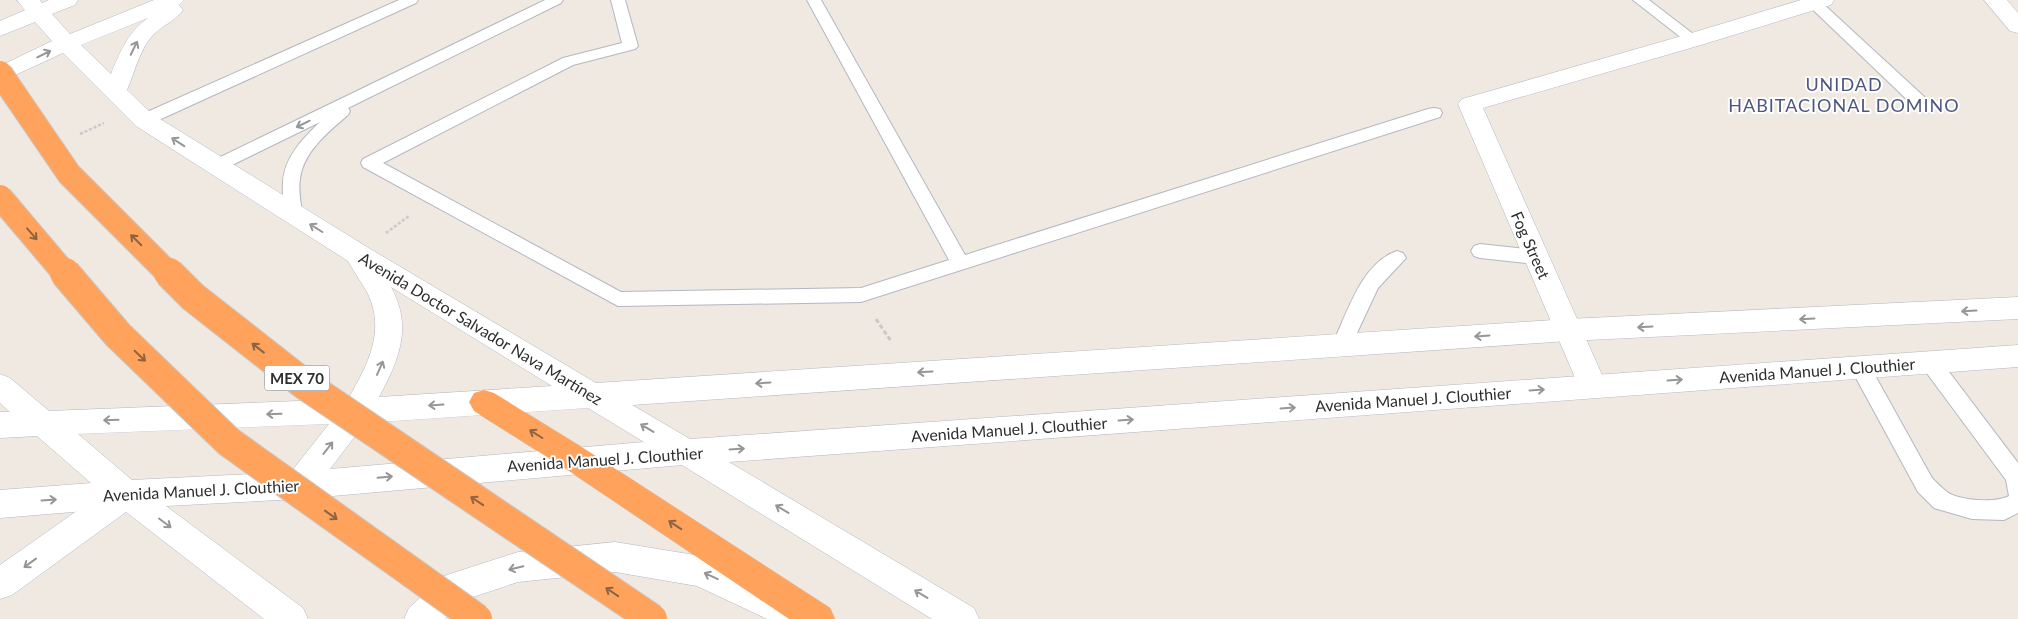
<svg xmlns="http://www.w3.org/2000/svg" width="2018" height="619" font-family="Lato,sans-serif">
<rect width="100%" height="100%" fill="#efe9e1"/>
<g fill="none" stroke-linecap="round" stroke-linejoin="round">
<defs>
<g id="lane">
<polygon points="399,0 418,0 416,3 150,124 144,125 138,124 136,120 138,116"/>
<path d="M545,0h18l-2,3 -213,105 2,3 -2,4c-19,16 -45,37 -48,64 -2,12 1,23 2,35l-3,4 -6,2 -6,-2 -3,-4c0,-11 -2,-21 -1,-32 1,-24 20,-44 37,-60l-98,48 -6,2 -6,-2 -2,-4 2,-4z"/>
<polygon points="611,0 625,0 638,46 635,49 573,65 383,163 621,292 861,288 949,260 807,0 821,0 965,255 1428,109 1434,108 1440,109 1442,113 1440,117 861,302 618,306 363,167 361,163 363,159 563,58 622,43"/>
<polygon points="1633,0 1649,0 1701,40 1698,43 1688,43"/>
<polygon points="1809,0 1819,0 1932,104 1934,108 1932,112 1926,113 1920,112 1809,6 1807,3"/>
<polygon points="1480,244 1536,250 1542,252 1545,257 1542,262 1536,264 1480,258 1474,256 1471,251 1474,246"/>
<path d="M1397,251l6,2 3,5 -28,30 -29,62 -7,3 -7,-3 -3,-5c15,-31 29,-82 65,-94z"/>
<path d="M1930,354l7,2 81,107v50l-14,7 -32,-1 -38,-11 -16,-16 -68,-125 3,-6 7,-2 7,2 65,117c5,5 10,10 15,14 13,9 49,11 62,4l-3,-16 -83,-112 -3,-6 3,-6z"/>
</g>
<g id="street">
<polygon points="1801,0 1834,0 1831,5 1701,45 1483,108 1607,386 1602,394 1592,398 1582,394 1458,104 1462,99 1685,35"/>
<polygon points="1984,0 2007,0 2018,13 2018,33 2010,31"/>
<polygon points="126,480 137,484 142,494 137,504 12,595 0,599 0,565 115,484"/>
</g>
<g id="secondary">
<path d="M17,0h23l2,3 7,-3h29l-3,5 -23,9 18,20 84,-34h30l-5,5 4,5c-7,10 -19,15 -28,23 -15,14 -20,39 -28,57l25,24 215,133 229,136 972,-64 450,-22v22l-450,22 -936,64 58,34 1328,-94v22l-1289,95 245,146 5,11h-47l-250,-154 -383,34 -133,7 137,102 5,11h-44l-143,-111 -121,10v-28l91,-7 -54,-47 -37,2v-26h10l-10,-9v-29l10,4 39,33 299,-12c19,-33 38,-67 20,-105 -6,-11 -14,-22 -20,-33l-212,-135 -73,-73 -63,29v-16l52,-25 -17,-19 -35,14v-15l25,-11zM148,18c-20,14 -28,34 -37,56l-30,-29zM391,287l161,99 -173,11c20,-37 34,-70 12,-110zM588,408l56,34 -314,27 35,-46zM329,424l-38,48 -159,8 -54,-46z"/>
<polygon points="615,542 701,556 814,608 819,619 767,619 697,586 615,572 518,582 467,599 445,619 404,619 409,608 444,576 456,572 518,552"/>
</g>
<polygon id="highway" points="484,390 494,393 588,451 830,608 835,619 789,619 566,469 474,411 469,402 474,393"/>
</defs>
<use href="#lane" stroke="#b4b7c1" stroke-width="2"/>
<use href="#street" stroke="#b4b7c1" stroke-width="1"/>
<use href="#secondary" stroke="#b4b7c1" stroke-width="1"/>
<use href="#highway" stroke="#c9c9c9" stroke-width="1"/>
<g stroke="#c9c9c9" stroke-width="2.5" stroke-dasharray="3 2" stroke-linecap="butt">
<polyline points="80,134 104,123"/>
<polyline points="386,233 409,216"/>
</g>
<polyline stroke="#c9c9c9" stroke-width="3" stroke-dasharray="4.5 2.5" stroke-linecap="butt" points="876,319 891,341"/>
<use href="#lane" fill="#fff" fill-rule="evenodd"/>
<use href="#street" fill="#fff" fill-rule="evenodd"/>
<use href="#secondary" fill="#fff" fill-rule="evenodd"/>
<use href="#highway" fill="#ffa35c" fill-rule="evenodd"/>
<defs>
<g id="highway-bridge-far1">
<polyline points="0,73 69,174 170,275"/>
<polyline points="0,197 66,275"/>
</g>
<g id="highway-bridge">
<polyline points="65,273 118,335 229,442 477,619"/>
<polyline points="169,273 193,297 304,384 652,619"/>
</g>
</defs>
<use href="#highway-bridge-far1" stroke="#c9c9c9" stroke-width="26" stroke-linecap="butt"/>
<use href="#highway-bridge" stroke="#c9c9c9" stroke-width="32" stroke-linecap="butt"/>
<use href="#highway-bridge-far1" stroke="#ffa35c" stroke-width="24"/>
<use href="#highway-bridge" stroke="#ffa35c" stroke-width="30"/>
</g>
<defs><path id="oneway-shaft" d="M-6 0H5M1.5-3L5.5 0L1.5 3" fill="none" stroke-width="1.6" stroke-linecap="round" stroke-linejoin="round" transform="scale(1.25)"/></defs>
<g stroke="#969696">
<use href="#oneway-shaft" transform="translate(134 48) rotate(-64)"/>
<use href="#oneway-shaft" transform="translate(44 54) rotate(-26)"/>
<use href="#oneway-shaft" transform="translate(303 124) rotate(154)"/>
<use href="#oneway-shaft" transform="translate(178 142) rotate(-147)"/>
<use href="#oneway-shaft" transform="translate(316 228) rotate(-148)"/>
<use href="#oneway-shaft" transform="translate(1969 311) rotate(177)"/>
<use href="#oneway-shaft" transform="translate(1807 319) rotate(177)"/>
<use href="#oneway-shaft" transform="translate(1645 327) rotate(177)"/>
<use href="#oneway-shaft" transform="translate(1482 336) rotate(176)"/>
<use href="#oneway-shaft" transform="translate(380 368) rotate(-66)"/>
<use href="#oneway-shaft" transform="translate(925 372) rotate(177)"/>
<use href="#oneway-shaft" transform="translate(1675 380) rotate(-4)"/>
<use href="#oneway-shaft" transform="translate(763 383) rotate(176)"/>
<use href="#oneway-shaft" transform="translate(1537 390) rotate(-4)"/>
<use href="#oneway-shaft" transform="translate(436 405) rotate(176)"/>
<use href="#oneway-shaft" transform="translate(1288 408) rotate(-4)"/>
<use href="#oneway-shaft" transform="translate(274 414) rotate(178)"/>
<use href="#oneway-shaft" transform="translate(111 420) rotate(178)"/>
<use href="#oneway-shaft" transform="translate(1126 420) rotate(-4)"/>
<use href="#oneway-shaft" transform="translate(647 428) rotate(-149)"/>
<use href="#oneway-shaft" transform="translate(328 448) rotate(-52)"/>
<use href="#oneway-shaft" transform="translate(737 449) rotate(-4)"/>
<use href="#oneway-shaft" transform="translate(385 477) rotate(-5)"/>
<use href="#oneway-shaft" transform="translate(49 500) rotate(-4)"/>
<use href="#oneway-shaft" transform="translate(782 509) rotate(-149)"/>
<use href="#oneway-shaft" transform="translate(165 523) rotate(37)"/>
<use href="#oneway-shaft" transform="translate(30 563) rotate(144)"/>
<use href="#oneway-shaft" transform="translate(516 568) rotate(167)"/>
<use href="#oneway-shaft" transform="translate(711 576) rotate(-155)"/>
<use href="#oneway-shaft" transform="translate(921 594) rotate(-149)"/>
</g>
<g stroke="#8c6343">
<use href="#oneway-shaft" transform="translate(32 234) rotate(49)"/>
<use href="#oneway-shaft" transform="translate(136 240) rotate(-135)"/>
<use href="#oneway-shaft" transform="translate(258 348) rotate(-142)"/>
<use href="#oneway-shaft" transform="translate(140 356) rotate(44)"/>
<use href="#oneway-shaft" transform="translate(536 434) rotate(-148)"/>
<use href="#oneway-shaft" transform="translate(477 501) rotate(-146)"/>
<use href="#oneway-shaft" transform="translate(331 515) rotate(36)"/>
<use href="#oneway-shaft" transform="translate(675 525) rotate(-147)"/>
<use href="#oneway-shaft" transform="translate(612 592) rotate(-146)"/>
</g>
<g text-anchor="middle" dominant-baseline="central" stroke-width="4" stroke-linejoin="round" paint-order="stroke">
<rect fill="#fff" stroke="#6d6d6d" stroke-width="1" x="264.5" y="365.5" width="65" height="25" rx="4"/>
<g font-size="15" font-weight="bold" fill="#2e2e2e">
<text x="297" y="378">MEX 70</text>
</g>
<g font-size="16" fill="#2e2e2e" stroke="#fff">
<text transform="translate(1531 245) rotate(66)">Fog Street</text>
<text transform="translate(481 328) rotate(31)">Avenida Doctor Salvador Nava Martínez</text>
<text transform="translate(1817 370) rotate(-4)">Avenida Manuel J. Clouthier</text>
<text transform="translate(1413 399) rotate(-4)">Avenida Manuel J. Clouthier</text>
<text transform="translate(1009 429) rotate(-4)">Avenida Manuel J. Clouthier</text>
<text transform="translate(605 459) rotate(-4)">Avenida Manuel J. Clouthier</text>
<text transform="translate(201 490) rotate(-3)">Avenida Manuel J. Clouthier</text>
</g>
<g font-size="18" letter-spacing="1" fill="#4d5680" stroke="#fff">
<text x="1844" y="84">UNIDAD<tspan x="1844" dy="21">HABITACIONAL DOMINO</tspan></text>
</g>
</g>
</svg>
